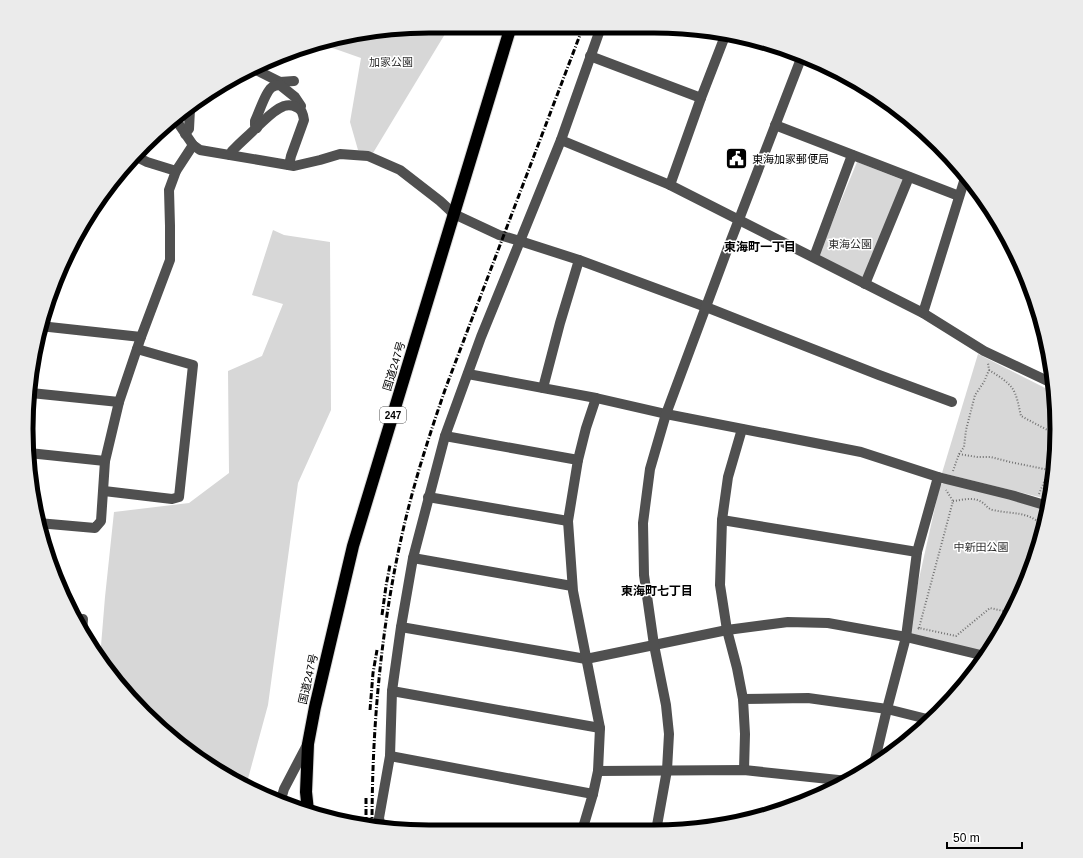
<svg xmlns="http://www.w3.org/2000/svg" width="1083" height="858" font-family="Arial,'Noto Sans JP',sans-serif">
<rect width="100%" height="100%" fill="#fff"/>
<g fill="#d7d7d7">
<polygon points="429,26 445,26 445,34 373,153 358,150 350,122 361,58 324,45 322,41 325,40"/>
<polygon points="857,162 903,180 863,277 817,259"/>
<polygon points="273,230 284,235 330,242 331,410 298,483 268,705 246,786 205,764 161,725 163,722 143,709 126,695 100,658 105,597 114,512 189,503 229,473 228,371 262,356 283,304 252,295"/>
<polygon points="978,354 1053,392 1054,393 1056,456 1051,489 1047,499 942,473"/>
<polygon points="944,483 1048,507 1043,534 1015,607 985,656 906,637 940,485"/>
</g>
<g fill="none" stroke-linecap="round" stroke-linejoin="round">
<defs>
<polyline id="highway" points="308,811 306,792 308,744 315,707 353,546 511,26"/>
</defs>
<use href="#highway" stroke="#dbdbdb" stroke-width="14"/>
<g stroke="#727272" stroke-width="2" stroke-dasharray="1 2" stroke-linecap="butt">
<path d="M989,370c8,5 18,11 23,18 5,6 7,20 9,28l32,17 3,4"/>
<polyline points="959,454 977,457 991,457 1010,462 1049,470"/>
<polyline points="953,471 959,454 964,447 966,430 975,395 984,382 989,370 988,363"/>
<polyline points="1039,494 1049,470 1055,462"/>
<path d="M953,501c10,-1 21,-5 30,2 3,2 5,6 10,7 22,5 32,0 51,16"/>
<polyline points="919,628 953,501 946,490"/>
<polyline points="918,629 919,628 956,636 990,608 1012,613"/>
</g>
<g stroke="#505050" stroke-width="10">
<polyline points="590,56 701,98"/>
<polyline points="254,69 280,82"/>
<polyline points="280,85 280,82 294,81"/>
<polyline points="176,120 193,145 200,150 294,166 320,160 340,154 368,156 400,170 440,201 454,214 499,235 520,241 579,260 706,307 879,375 952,402"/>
<polyline points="775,125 959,196"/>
<path d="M257,128l-2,-3v-4c4,-8 10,-28 16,-33 2,-2 6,-3 9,-3l15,12 6,9 -1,3"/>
<polyline points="185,134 189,129 190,109"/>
<polyline points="561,140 670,185 923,313 984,351 1054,384"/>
<path d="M230,155l2,-4 3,-3c7,-7 14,-13 21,-20 9,-8 17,-18 28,-22 4,-1 8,-1 12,1 6,2 7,7 8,13l-13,36 -2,9"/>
<polyline points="135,156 147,162 176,171"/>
<polyline points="670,185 701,98 725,36"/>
<polyline points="814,257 852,155"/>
<polyline points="865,284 909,177"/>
<polyline points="923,313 966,175"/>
<polyline points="40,326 141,337"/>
<polyline points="468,374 596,398 666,414 861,452 938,477 1011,495 1048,506"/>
<polyline points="543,388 560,323 579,260"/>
<polyline points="31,393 119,402"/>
<polyline points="742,429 728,477 722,520 720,585 727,630 737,668 743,699 745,734 744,770"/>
<polyline points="445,436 578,460"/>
<polyline points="29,453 105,461"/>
<polyline points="104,491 172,499 179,497 193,365 137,349"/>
<polyline points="428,497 568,521"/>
<polyline points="722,520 917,552 906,637 887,709 874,764"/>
<polyline points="38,523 95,528 101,521 105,461 119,402 141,337 170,260 170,226 169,190 176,171 193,145"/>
<polyline points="917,552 938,477"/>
<polyline points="413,558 572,586"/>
<polyline points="401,627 586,659 727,630 788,622 828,623 906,637 985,656"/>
<polyline points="82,633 83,619"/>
<polyline points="392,691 600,728"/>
<polyline points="743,699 808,698 887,709 931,720"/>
<polyline points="390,756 593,794"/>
<polyline points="598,771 744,770 848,781"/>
<polyline points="280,803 284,789 307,745"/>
<polyline points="381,827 379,818 390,756 392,691 401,627 413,558 445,436 481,337 503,283 561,140 601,27"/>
<polyline points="582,831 593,794 598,771 600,728 573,591 568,521 578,460 586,428 596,398"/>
<polyline points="656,831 667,770 669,734 666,705 654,645 644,575 643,523 650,469 666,414 726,253 802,56"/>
</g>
<use href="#highway" stroke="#000" stroke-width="12"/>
<g stroke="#000" stroke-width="3" stroke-dasharray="6 2 1 2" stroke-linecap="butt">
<polyline points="382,615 386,586 390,565"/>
<polyline points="370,710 373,673 377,650"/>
<polyline points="366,826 366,796"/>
<path d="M372,826c0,-100 9,-202 32,-300 11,-47 26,-93 42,-139l137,-360"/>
</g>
</g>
<defs>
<symbol id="civic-square" viewBox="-11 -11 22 22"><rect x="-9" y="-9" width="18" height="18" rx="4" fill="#000" stroke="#fff"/><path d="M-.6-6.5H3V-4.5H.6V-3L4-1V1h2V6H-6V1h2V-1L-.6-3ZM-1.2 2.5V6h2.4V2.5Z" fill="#fff"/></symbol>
</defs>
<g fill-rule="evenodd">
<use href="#civic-square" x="724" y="146" width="25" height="25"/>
</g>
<g text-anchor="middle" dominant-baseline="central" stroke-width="3" stroke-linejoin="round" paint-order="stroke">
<rect fill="#fff" stroke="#4c4c4c" stroke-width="1" x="380" y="407" width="26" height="16" rx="3"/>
<g font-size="10" font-weight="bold" fill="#000">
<text x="393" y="415">247</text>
</g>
<g font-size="11" fill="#2e2e2e" stroke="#fff">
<text x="391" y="62">加家公園</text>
<text x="850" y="244">東海公園</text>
<text x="981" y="547">中新田公園</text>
</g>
<g font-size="11" fill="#000" stroke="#fff" text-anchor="start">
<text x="752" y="159">東海加家郵便局</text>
</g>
<g font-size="11" fill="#000" stroke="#fff">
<text transform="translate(394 366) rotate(-73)">国道247号</text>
<text transform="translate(308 679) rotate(-77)">国道247号</text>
</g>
<g font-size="12" font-weight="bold" fill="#000" stroke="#fff">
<text x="760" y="247">東海町一丁目</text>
<text x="657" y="591">東海町七丁目</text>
</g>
</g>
<path d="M0 0H1083V858H0ZM429 33H654A396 396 0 0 1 1050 429V429A396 396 0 0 1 654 825H429A396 396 0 0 1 33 429V429A396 396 0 0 1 429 33Z" fill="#ebebeb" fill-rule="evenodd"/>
<path fill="none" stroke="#000" stroke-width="5" d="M429 33H654A396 396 0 0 1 1050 429V429A396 396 0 0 1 654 825H429A396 396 0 0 1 33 429V429A396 396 0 0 1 429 33Z"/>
<path d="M947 842v6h75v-6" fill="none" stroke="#000000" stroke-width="2"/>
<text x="953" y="842" font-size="12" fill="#000000" stroke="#ffffff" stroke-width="3" paint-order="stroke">50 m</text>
</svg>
